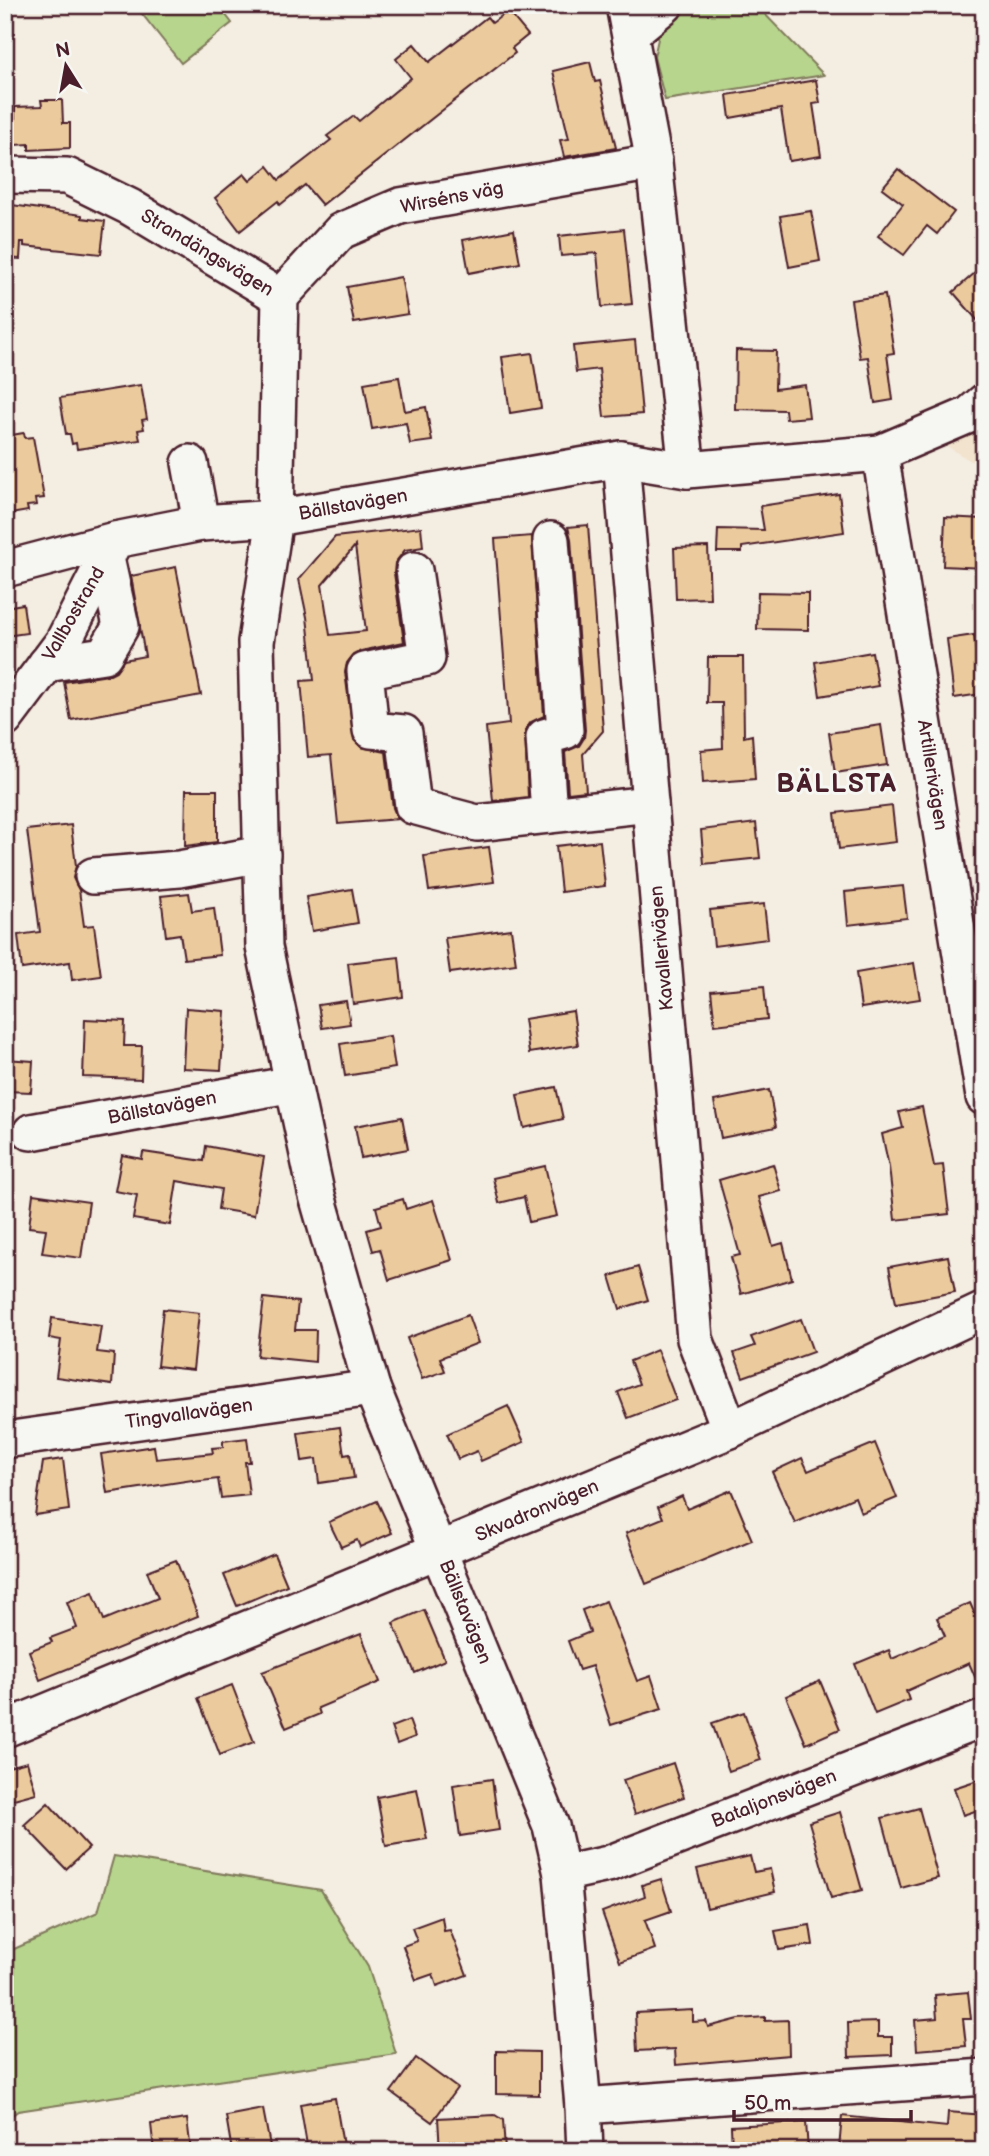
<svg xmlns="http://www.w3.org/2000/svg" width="989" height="2156" font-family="'Balsamiq Sans',sans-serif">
<rect width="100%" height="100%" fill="#f4ede1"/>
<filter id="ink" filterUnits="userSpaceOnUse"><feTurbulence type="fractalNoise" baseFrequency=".0143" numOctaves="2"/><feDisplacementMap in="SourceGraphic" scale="14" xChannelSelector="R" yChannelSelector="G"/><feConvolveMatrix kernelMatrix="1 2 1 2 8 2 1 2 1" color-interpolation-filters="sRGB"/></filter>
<g filter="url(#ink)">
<polygon fill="#f1e3cd" points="984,409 984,469 945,445"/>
<g fill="#b7d58d" stroke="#807a5c" stroke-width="2">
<polygon points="135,5 218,5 232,23 181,63"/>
<polygon points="682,5 756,5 824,75 665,100 654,57 661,25"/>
<polygon points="114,1856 321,1890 368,1967 396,2054 18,2111 5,2120 5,1953 98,1912"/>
</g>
<g fill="#ebcb9d" stroke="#4a1f2b" stroke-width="2" fill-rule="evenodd">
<polygon points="508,11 528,35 512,48 515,53 322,205 305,185 280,205 278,201 240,231 215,198 244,174 250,181 268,166 279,180 331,140 327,136 354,116 359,121 411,78 396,59 414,44 429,62 487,17 492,23"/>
<polygon points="590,62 595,82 600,81 616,148 564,157 560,140 569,139 553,71"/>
<polygon points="816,80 820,103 813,104 821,156 789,161 781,109 730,118 727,95"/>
<polygon points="41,100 62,100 63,123 70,123 70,148 29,150 29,144 15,145 15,107 42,106"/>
<polygon points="898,169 954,212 937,234 927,226 904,255 878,236 903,204 882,188"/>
<polygon points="5,204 82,215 82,218 105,221 101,254 24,246 24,242 21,242 20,259 5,258"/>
<polygon points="811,211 820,261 789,267 780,216"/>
<polygon points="624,229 632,304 602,307 597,253 561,256 559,236"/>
<polygon points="514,230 520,263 469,273 463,240"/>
<polygon points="984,265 984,328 953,292"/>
<polygon points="401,277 408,314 354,323 347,287"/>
<polygon points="885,295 894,353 887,354 893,400 875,403 868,357 860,358 851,300"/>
<polygon points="635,340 642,414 604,417 599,369 576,372 573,346"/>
<polygon points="736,350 776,351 775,389 805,385 809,417 786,419 785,410 735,409"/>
<polygon points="532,353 541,408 510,413 502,357"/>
<polygon points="399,377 405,411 426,407 432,441 410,444 406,423 372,429 364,383"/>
<polygon points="141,385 147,419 142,420 144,429 138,430 140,440 77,449 76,443 72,444 70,434 66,434 60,398"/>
<polygon points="24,433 25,438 33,437 44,498 35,499 36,505 27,506 28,511 5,515 5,436"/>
<polygon points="839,494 844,532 742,547 742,552 717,552 718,529 764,530 760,506"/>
<polygon points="945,517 984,519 984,568 943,566"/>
<polygon points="588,525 603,731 583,754 586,791 568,793 565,752 579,746 584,738 585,730 571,539 568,527"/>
<path d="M421,527l2,20 -18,3 -10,13 -1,10 10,69 -43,9 -8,4 -6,8 -2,9 9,68 7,7 25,5 7,56 5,11 -60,5 -7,-69 -23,2 -7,-76 13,-1 -7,-63 -8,-38 36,-42zM355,546l11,85 -36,4 -8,-50z"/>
<polygon points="532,536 544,716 531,722 525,730 528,797 493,801 486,727 509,724 495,539"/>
<polygon points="708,547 710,598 676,599 674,548"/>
<polygon points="176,567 201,695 71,720 64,682 108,675 116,671 124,660 145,656 131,576"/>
<polygon points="758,592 808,593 808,630 757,629"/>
<polygon points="23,604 27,633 5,636 5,607"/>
<polygon points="974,635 981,694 954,698 947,639"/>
<polygon points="872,652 878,686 820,696 815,662"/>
<polygon points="708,657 743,657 744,737 752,735 755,779 703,783 701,750 723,748 722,703 707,703"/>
<polygon points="881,725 887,765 835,773 829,733"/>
<polygon points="186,790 217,790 217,842 185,846"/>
<polygon points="892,806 896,842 839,849 835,813"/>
<polygon points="756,823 760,858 704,864 701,830"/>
<polygon points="71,825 76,866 73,878 79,890 84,926 94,925 101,976 72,980 70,962 22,969 18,935 40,932 27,830"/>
<polygon points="600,841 605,886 561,892 556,846"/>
<polygon points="489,847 494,882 429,891 424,856"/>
<polygon points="903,886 907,918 848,925 845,892"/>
<polygon points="352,889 358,923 312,931 306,897"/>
<polygon points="189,893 192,911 214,908 220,955 184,959 180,934 166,936 161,896"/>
<polygon points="764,904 768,939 714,946 710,910"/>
<polygon points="511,929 516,964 450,973 445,938"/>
<polygon points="399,957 403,997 353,1004 348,963"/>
<polygon points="914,963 920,999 861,1008 856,973"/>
<polygon points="764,986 767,1019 715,1025 711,991"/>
<polygon points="346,1001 350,1024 322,1028 318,1005"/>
<polygon points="186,1008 225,1011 221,1070 183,1068"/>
<polygon points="573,1011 578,1045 529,1053 524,1019"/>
<polygon points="85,1019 125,1021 124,1046 142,1046 141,1079 83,1077"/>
<polygon points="390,1036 395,1068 345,1076 340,1044"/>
<polygon points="5,1059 33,1061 31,1092 5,1091"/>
<polygon points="556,1087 563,1119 524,1128 517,1095"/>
<polygon points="769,1090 776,1127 721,1138 714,1101"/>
<polygon points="922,1107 934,1166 943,1165 949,1214 895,1220 889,1167 882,1134 903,1128 899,1112"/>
<polygon points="402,1117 408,1149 361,1158 355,1126"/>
<polygon points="206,1146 264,1157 254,1215 218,1209 221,1189 177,1181 170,1225 133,1219 137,1195 115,1191 122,1155 142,1159 143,1152 204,1161"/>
<polygon points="773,1164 781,1191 759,1197 773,1246 783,1243 792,1279 741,1294 731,1257 740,1255 719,1180"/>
<polygon points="545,1166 557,1216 529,1222 524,1197 499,1203 493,1178"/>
<polygon points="33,1194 89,1202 81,1258 42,1253 46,1229 29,1227"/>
<polygon points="403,1199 406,1209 433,1200 452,1260 389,1280 380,1249 373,1251 367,1230 381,1226 376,1207"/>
<polygon points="948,1256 955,1292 896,1303 889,1267"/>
<polygon points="638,1267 648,1300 620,1309 610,1276"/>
<polygon points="264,1298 298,1302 295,1330 316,1330 315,1362 257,1356"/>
<polygon points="163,1309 199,1313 193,1370 157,1366"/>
<polygon points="468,1315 478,1343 440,1358 445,1371 422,1379 407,1338"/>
<polygon points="52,1318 101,1326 97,1352 114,1354 112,1385 56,1377 61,1340 49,1338"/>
<polygon points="801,1319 813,1352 743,1377 734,1353 755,1346 751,1337"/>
<polygon points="657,1350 676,1400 628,1418 618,1392 639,1384 630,1361"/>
<polygon points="508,1406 524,1442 481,1461 477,1451 458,1459 447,1434"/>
<polygon points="340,1427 344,1455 350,1454 354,1478 319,1483 316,1459 302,1461 298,1433"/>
<polygon points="247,1438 250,1462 245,1462 249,1495 221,1498 218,1479 193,1482 192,1480 107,1493 101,1454 154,1446 156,1459 213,1453 212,1448 223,1447 223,1441"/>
<polygon points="875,1443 897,1498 861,1513 855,1497 795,1523 772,1472 802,1458 808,1471"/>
<polygon points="63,1459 69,1510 35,1515 43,1462"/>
<polygon points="731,1490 752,1540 646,1584 626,1533 663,1518 658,1507 682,1496 687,1509"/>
<polygon points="377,1501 392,1533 360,1547 357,1540 341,1547 329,1522"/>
<polygon points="274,1554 287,1585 237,1606 224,1575"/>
<polygon points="176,1560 198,1616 40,1680 29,1651 52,1642 50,1638 77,1628 67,1602 93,1592 104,1620 158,1598 147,1571"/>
<polygon points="606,1601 637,1681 651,1676 662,1709 611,1725 592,1666 579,1670 568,1641 590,1632 582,1610"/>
<polygon points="970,1603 984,1635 984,1697 969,1663 906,1691 909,1700 875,1714 855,1664 889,1650 892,1659 945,1636 937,1618"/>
<polygon points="424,1610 445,1660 415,1673 393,1623"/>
<polygon points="361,1634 380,1682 318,1708 320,1714 286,1728 262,1672"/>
<polygon points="820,1681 840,1729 806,1744 786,1696"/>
<polygon points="232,1685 254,1742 220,1755 198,1698"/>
<polygon points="744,1712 761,1760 729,1771 712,1723"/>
<polygon points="409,1720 415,1737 397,1744 391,1727"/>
<polygon points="27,1762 36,1793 10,1800 5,1783 5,1768"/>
<polygon points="673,1763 684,1797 635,1814 623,1780"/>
<polygon points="984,1778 984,1808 963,1815 954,1788"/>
<polygon points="492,1779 499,1830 460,1836 453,1785"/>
<polygon points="417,1789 427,1839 386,1846 377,1797"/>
<polygon points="48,1803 89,1848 66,1869 24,1825"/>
<polygon points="919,1808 938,1878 901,1888 882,1818"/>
<polygon points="840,1812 862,1890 831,1898 809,1822"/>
<polygon points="750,1856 754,1872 770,1869 775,1892 707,1908 697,1869"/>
<polygon points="661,1879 671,1911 645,1920 655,1949 620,1962 602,1912 645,1896 642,1885"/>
<polygon points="442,1917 444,1931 450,1930 467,1975 437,1986 433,1974 416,1980 403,1946 417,1941 412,1928"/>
<polygon points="810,1925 813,1945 779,1950 775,1931"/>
<polygon points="968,1992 971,2019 963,2019 966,2046 917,2050 915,2020 937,2018 935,1995"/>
<polygon points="693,2010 693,2022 706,2021 708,2027 739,2019 765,2017 765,2021 788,2020 789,2055 676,2065 675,2049 637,2051 635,2013"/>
<polygon points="878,2022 878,2037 892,2037 892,2055 849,2057 848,2023"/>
<polygon points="496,2051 539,2052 539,2095 496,2094"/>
<polygon points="416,2058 457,2088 432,2122 391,2092"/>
<polygon points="335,2098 343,2145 308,2151 300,2104"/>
<polygon points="263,2109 271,2151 232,2151 226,2116"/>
<polygon points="948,2112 984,2115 984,2151 839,2149 842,2116 947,2127"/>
<polygon points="495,2115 503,2120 505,2151 440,2151 438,2118"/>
<polygon points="187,2119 191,2151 154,2151 151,2124"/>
<polygon points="806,2122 808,2151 732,2151 731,2126"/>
</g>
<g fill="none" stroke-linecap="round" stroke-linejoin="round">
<defs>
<g id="minor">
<polyline points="624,5 654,162"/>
<polyline points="631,33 665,5"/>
<polyline points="5,175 67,176 130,207 280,297 275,518 256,642 264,947 316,1192 372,1388 551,1826 562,1874 583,2106 585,2151"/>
<polyline points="280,297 341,231 400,206 654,162 687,470"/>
<polyline points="880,453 984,1097"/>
<polyline points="621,459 695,1339 730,1430"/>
<polyline points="190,463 201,523"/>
<polyline points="5,569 115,540"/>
<polyline points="414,570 427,658 365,671 371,730 404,733 413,806 477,823 650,804"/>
<polyline points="46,664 104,655 121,626 106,558"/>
<polyline points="5,719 63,642 115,540 201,523 275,518 621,459 687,470 880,453 969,415 984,402"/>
<polyline points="549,815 544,737 565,731 551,540"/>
<polyline points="93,876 179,869 262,854"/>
<polyline points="31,1132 293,1084"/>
<polyline points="5,1440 372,1388"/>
<polyline points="5,1729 730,1430 984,1310"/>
<polyline points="562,1874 608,1864 984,1718"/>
<polyline points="583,2106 984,2077"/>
</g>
</defs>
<use href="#minor" stroke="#4a1f2b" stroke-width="40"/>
<use href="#minor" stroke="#f6f6f2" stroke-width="35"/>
</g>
</g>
<g text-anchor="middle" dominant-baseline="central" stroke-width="6" stroke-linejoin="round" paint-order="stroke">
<g font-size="19" fill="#4a1f2b" stroke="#f6f6f2">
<text transform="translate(452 198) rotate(-11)">Wirséns väg</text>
<text transform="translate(207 253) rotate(31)">Strandängsvägen</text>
<text transform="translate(353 505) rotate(-10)">Bällstavägen</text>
<text transform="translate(74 614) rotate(-60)">Vallbostrand</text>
<text transform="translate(932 775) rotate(81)">Artillerivägen</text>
<text transform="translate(662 948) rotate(-95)">Kavallerivägen</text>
<text transform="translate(162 1108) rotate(-11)">Bällstavägen</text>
<text transform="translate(189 1414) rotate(-8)">Tingvallavägen</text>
<text transform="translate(537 1511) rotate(-23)">Skvadronvägen</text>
<text transform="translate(465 1612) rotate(68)">Bällstavägen</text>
<text transform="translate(774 1799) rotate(-21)">Bataljonsvägen</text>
</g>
<g font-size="26" font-weight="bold" letter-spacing="2" fill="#4a1f2b" stroke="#f6f6f2">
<text x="837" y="784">BÄLLSTA</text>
</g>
</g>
<rect width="989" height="2156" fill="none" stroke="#f6f6f2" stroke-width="28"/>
<rect x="14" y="14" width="961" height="2128" fill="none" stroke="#4a1f2b" stroke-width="2.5" filter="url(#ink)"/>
<g transform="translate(66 66) rotate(349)" stroke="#f6f6f2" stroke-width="5" paint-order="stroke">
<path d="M0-5L12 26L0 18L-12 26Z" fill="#4a1f2b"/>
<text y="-10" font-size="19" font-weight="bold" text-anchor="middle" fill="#4a1f2b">N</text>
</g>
<path d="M734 2110v10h177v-10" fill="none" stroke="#4a1f2b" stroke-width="3.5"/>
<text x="744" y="2110" font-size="21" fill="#4a1f2b" stroke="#f6f6f2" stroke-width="5" paint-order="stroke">50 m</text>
</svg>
